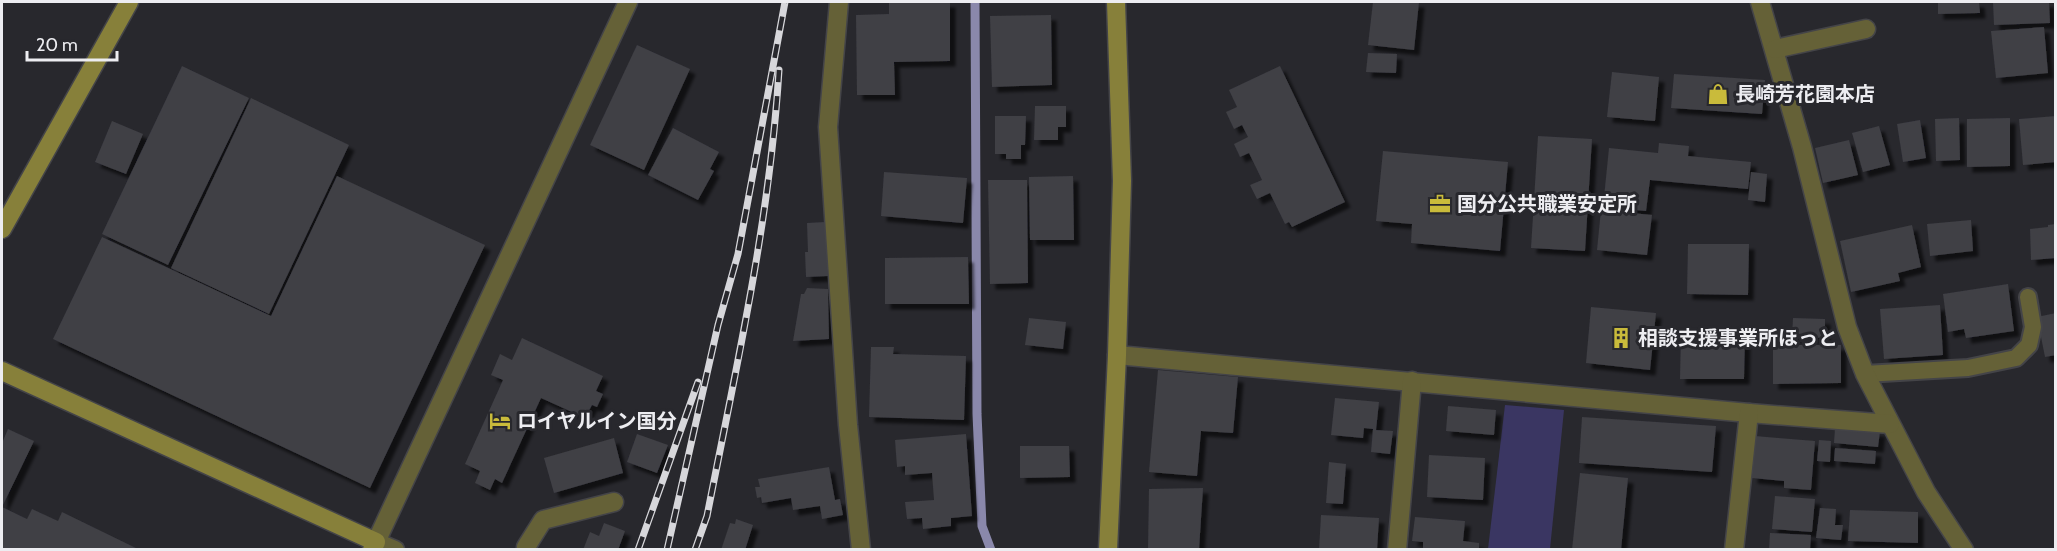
<svg xmlns="http://www.w3.org/2000/svg" width="2057" height="551" font-family="Cabin,'Noto Sans JP',sans-serif">
<defs>
<filter id="shadow"><feDropShadow dx="5.5" dy="5.5" stdDeviation="1.5" flood-color="#0009"/></filter>
</defs>
<rect width="100%" height="100%" fill="#28282d"/>
<polygon fill="#3a3662" points="1505,405 1564,410 1550,549 1488,549"/>
<g fill="none" stroke-linecap="round" stroke-linejoin="round">
<polyline stroke="#8a88ab" stroke-width="9" points="975,2 977,414 982,526 991,550"/>
</g>
<g fill="#3f3f45" filter="url(#shadow)">
<polygon points="889,2 950,2 950,61 894,62 895,95 857,95 856,15 889,14"/>
<polygon points="1373,2 1419,2 1414,50 1368,45"/>
<polygon points="1938,2 1979,2 1980,13 1938,14"/>
<polygon points="1993,2 2049,2 2050,23 1994,25"/>
<polygon points="1051,15 1052,85 992,87 990,16"/>
<polygon points="2044,27 2048,73 1996,78 1991,31"/>
<polygon points="637,45 690,69 644,170 590,145"/>
<polygon points="1368,53 1397,54 1396,73 1366,72"/>
<polygon points="182,66 249,98 168,265 102,234"/>
<polygon points="1280,66 1345,202 1292,227 1289,222 1285,224 1270,193 1257,199 1250,185 1262,180 1249,153 1240,157 1234,144 1248,137 1242,125 1234,129 1226,112 1237,107 1229,90"/>
<polygon points="1612,72 1659,77 1655,121 1607,117"/>
<polygon points="1674,74 1765,80 1762,114 1671,108"/>
<polygon points="251,98 349,145 269,314 171,268"/>
<polygon points="1035,106 1066,106 1066,127 1058,127 1058,140 1034,140"/>
<polygon points="995,116 1026,116 1025,145 1021,145 1021,159 1006,159 1006,154 995,154"/>
<polygon points="2056,116 2056,162 2023,165 2019,119"/>
<polygon points="1959,118 1960,160 1936,161 1935,119"/>
<polygon points="2010,118 2010,166 1967,167 1967,119"/>
<polygon points="1920,120 1926,158 1903,162 1897,124"/>
<polygon points="112,121 143,134 126,174 95,162"/>
<polygon points="1879,126 1890,165 1863,172 1852,133"/>
<polygon points="673,128 719,152 710,169 714,171 698,200 648,175"/>
<polygon points="1538,136 1592,139 1585,251 1531,248"/>
<polygon points="1849,140 1858,175 1823,183 1815,148"/>
<polygon points="1659,143 1689,146 1688,156 1751,162 1748,189 1650,180 1646,211 1603,207 1609,148 1658,153"/>
<polygon points="1383,151 1508,162 1500,251 1411,243 1412,224 1376,221"/>
<polygon points="884,172 967,178 963,223 881,216"/>
<polygon points="1751,172 1767,174 1765,202 1748,200"/>
<polygon points="337,176 485,245 370,488 53,339 102,237 271,316"/>
<polygon points="1073,176 1074,240 1030,240 1029,177"/>
<polygon points="988,180 1027,180 1028,283 990,284"/>
<polygon points="1601,210 1652,215 1647,255 1597,250"/>
<polygon points="1971,220 1973,251 1930,256 1927,224"/>
<polygon points="825,222 828,276 806,277 805,252 808,252 807,223"/>
<polygon points="2056,224 2056,258 2031,260 2030,229 2048,227 2048,225"/>
<polygon points="1912,225 1921,267 1898,273 1900,281 1851,292 1840,241"/>
<polygon points="1688,244 1749,244 1748,295 1687,294"/>
<polygon points="968,257 969,304 885,304 885,258"/>
<polygon points="2008,284 2014,331 1966,338 1964,329 1948,332 1943,294"/>
<polygon points="807,288 828,289 829,339 793,341 801,294 804,294"/>
<polygon points="1940,305 1943,355 1884,359 1880,309"/>
<polygon points="1591,307 1656,313 1650,370 1586,363"/>
<polygon points="2056,313 2056,355 2045,357 2037,317"/>
<polygon points="1029,318 1066,322 1063,349 1025,345"/>
<polygon points="1793,318 1825,319 1825,338 1792,337"/>
<polygon points="1681,333 1745,334 1744,379 1680,379"/>
<polygon points="522,338 603,376 596,391 603,394 597,407 592,405 585,418 541,398 502,483 495,479 490,490 475,483 480,471 465,464 503,380 491,375 500,354 512,360"/>
<polygon points="1773,345 1841,345 1841,383 1773,384"/>
<polygon points="871,347 894,347 893,354 966,356 964,420 869,417"/>
<polygon points="1158,370 1238,377 1233,433 1201,431 1197,476 1149,472"/>
<polygon points="1335,398 1379,402 1376,430 1393,431 1390,454 1371,452 1373,429 1364,428 1363,438 1331,435"/>
<polygon points="1448,406 1496,410 1494,435 1446,431"/>
<polygon points="1582,417 1716,426 1712,472 1579,463"/>
<polygon points="1835,428 1880,431 1878,447 1834,443"/>
<polygon points="8,429 34,441 2,507 27,519 32,509 58,521 62,512 140,550 2,550 2,443"/>
<polygon points="637,434 668,445 657,473 627,462"/>
<polygon points="966,434 972,516 951,518 951,526 923,529 922,518 907,519 905,502 934,500 932,473 905,475 905,466 897,467 895,440"/>
<polygon points="1755,436 1815,441 1811,490 1784,488 1784,481 1752,478"/>
<polygon points="614,438 623,473 554,493 544,458"/>
<polygon points="1819,440 1831,441 1830,462 1817,461"/>
<polygon points="1020,446 1069,446 1070,477 1020,478"/>
<polygon points="1835,448 1876,451 1875,464 1834,461"/>
<polygon points="1429,455 1485,458 1483,500 1427,497"/>
<polygon points="1329,462 1346,464 1343,504 1326,503"/>
<polygon points="829,467 835,500 840,499 843,515 822,519 820,506 793,510 791,498 762,503 761,497 757,498 755,487 760,487 758,479"/>
<polygon points="1580,473 1628,478 1621,550 1572,550"/>
<polygon points="1203,488 1199,550 1148,550 1149,489"/>
<polygon points="1775,496 1815,499 1812,532 1772,529"/>
<polygon points="1820,508 1836,509 1835,525 1843,525 1841,540 1816,538"/>
<polygon points="1850,510 1918,512 1918,543 1848,541"/>
<polygon points="1321,515 1379,518 1377,550 1319,550"/>
<polygon points="1415,517 1465,521 1463,541 1479,543 1479,550 1423,550 1423,542 1412,541"/>
<polygon points="736,519 753,525 745,550 721,550 730,523 735,524"/>
<polygon points="604,523 625,531 618,550 583,550 590,532 599,536"/>
<polygon points="1770,533 1811,535 1810,550 1769,550"/>
</g>
<g fill="none" stroke-linecap="round" stroke-linejoin="round">
<defs>
<polyline id="lane" points="1865,374 1968,368 2016,358 2029,345 2033,327 2028,297"/>
<g id="street">
<polyline points="839,2 828,127 848,425 861,550"/>
<polyline points="1760,2 1802,147 1847,327 1865,374 1926,492 1964,550"/>
<polyline points="1775,49 1866,29"/>
<polyline points="1117,355 1749,413 1890,424"/>
<polyline points="395,550 376,542 628,2"/>
<polyline points="526,550 526,547 543,520 614,502"/>
<polyline points="1397,550 1412,381"/>
<polyline points="1734,550 1749,413"/>
</g>
<g id="secondary">
<polyline points="2,229 129,2"/>
<polyline points="2,371 376,542 372,550"/>
<polyline points="1108,550 1117,355 1122,181 1116,2"/>
</g>
</defs>
<use href="#lane" stroke="#444448" stroke-width="20"/>
<use href="#street" stroke="#444448" stroke-width="21"/>
<use href="#secondary" stroke="#444448" stroke-width="21"/>
<use href="#lane" stroke="#656137" stroke-width="16"/>
<use href="#street" stroke="#656137" stroke-width="18"/>
<use href="#secondary" stroke="#87803a" stroke-width="18"/>
<defs>
<g id="rail">
<polyline points="638,550 698,382"/>
<polyline points="667,550 718,325 738,254 785,2"/>
<path d="M695,550l12,-34c29,-148 63,-296 72,-446"/>
</g>
</defs>
<use href="#rail" stroke="#d7d7db" stroke-width="7"/>
<use href="#rail" stroke="#28282d" stroke-width="4.5" stroke-dasharray="14" stroke-linecap="butt"/>
</g>
<defs>
<symbol id="shop-bare" viewBox="-9 -9 18 18"><path d="M-5-2.5h2.3a2.7 3.5 0 0 1 5.4 0H5L5.5 6h-11ZM-1.5-2.5h3a1.5 2.3 0 0 0-3 0Z" fill="#c9bb3b" stroke="#28282d" stroke-width="2.5" paint-order="stroke"/></symbol>
<symbol id="office-bare" viewBox="-9 -9 18 18"><path d="M-6-3h4V-5.5h4V-3h4V5H-6ZM-1-4.5V-3h2v-1.5ZM-6 0V1H6V0Z" fill="#c9bb3b" stroke="#28282d" stroke-width="2.5" paint-order="stroke"/></symbol>
<symbol id="building-bare" viewBox="-9 -9 18 18"><path d="M-4-6H4V6H1V3H-1V6H-4ZM-2.5-4.3h1.7v1.8h-1.7ZM.8-4.3h1.7v1.8H.8ZM-2.5-1h1.7V.8h-1.7ZM.8-1h1.7V.8H.8Z" fill="#c9bb3b" stroke="#28282d" stroke-width="2.5" paint-order="stroke"/></symbol>
<symbol id="hotel-bare" viewBox="-9 -9 18 18"><path d="M-6-4.5h1.5V1H6V5H4.5V3h-9V5H-6ZM-4 0a1.8 1.8 0 1 1 3.6 0ZM.5 0V-2.5h3Q6-2.5 6 0Z" fill="#c9bb3b" stroke="#28282d" stroke-width="2.5" paint-order="stroke"/></symbol>
</defs>
<g fill-rule="evenodd">
<use href="#shop-bare" x="1703" y="79" width="30" height="30"/>
<use href="#office-bare" x="1425" y="189" width="30" height="30"/>
<use href="#building-bare" x="1606" y="323" width="30" height="30"/>
<use href="#hotel-bare" x="485" y="406" width="30" height="30"/>
</g>
<g text-anchor="middle" dominant-baseline="central" stroke-width="6" stroke-linejoin="round" paint-order="stroke">
<g font-size="20" font-weight="bold" fill="#ededf1" stroke="#28282d" text-anchor="start">
<text x="1735" y="94">長崎芳花園本店</text>
<text x="1457" y="204">国分公共職業安定所</text>
<text x="1638" y="338">相談支援事業所ほっと</text>
<text x="517" y="421">ロイヤルイン国分</text>
</g>
</g>
<rect width="2057" height="551" fill="none" stroke="#ededf1" stroke-width="6"/>
<path d="M27 51v9h90v-9" fill="none" stroke="#ededf1" stroke-width="3"/>
<text x="36" y="51" font-size="18" fill="#ededf1" stroke="#28282d" stroke-width="4.5" paint-order="stroke">20 m</text>
</svg>
